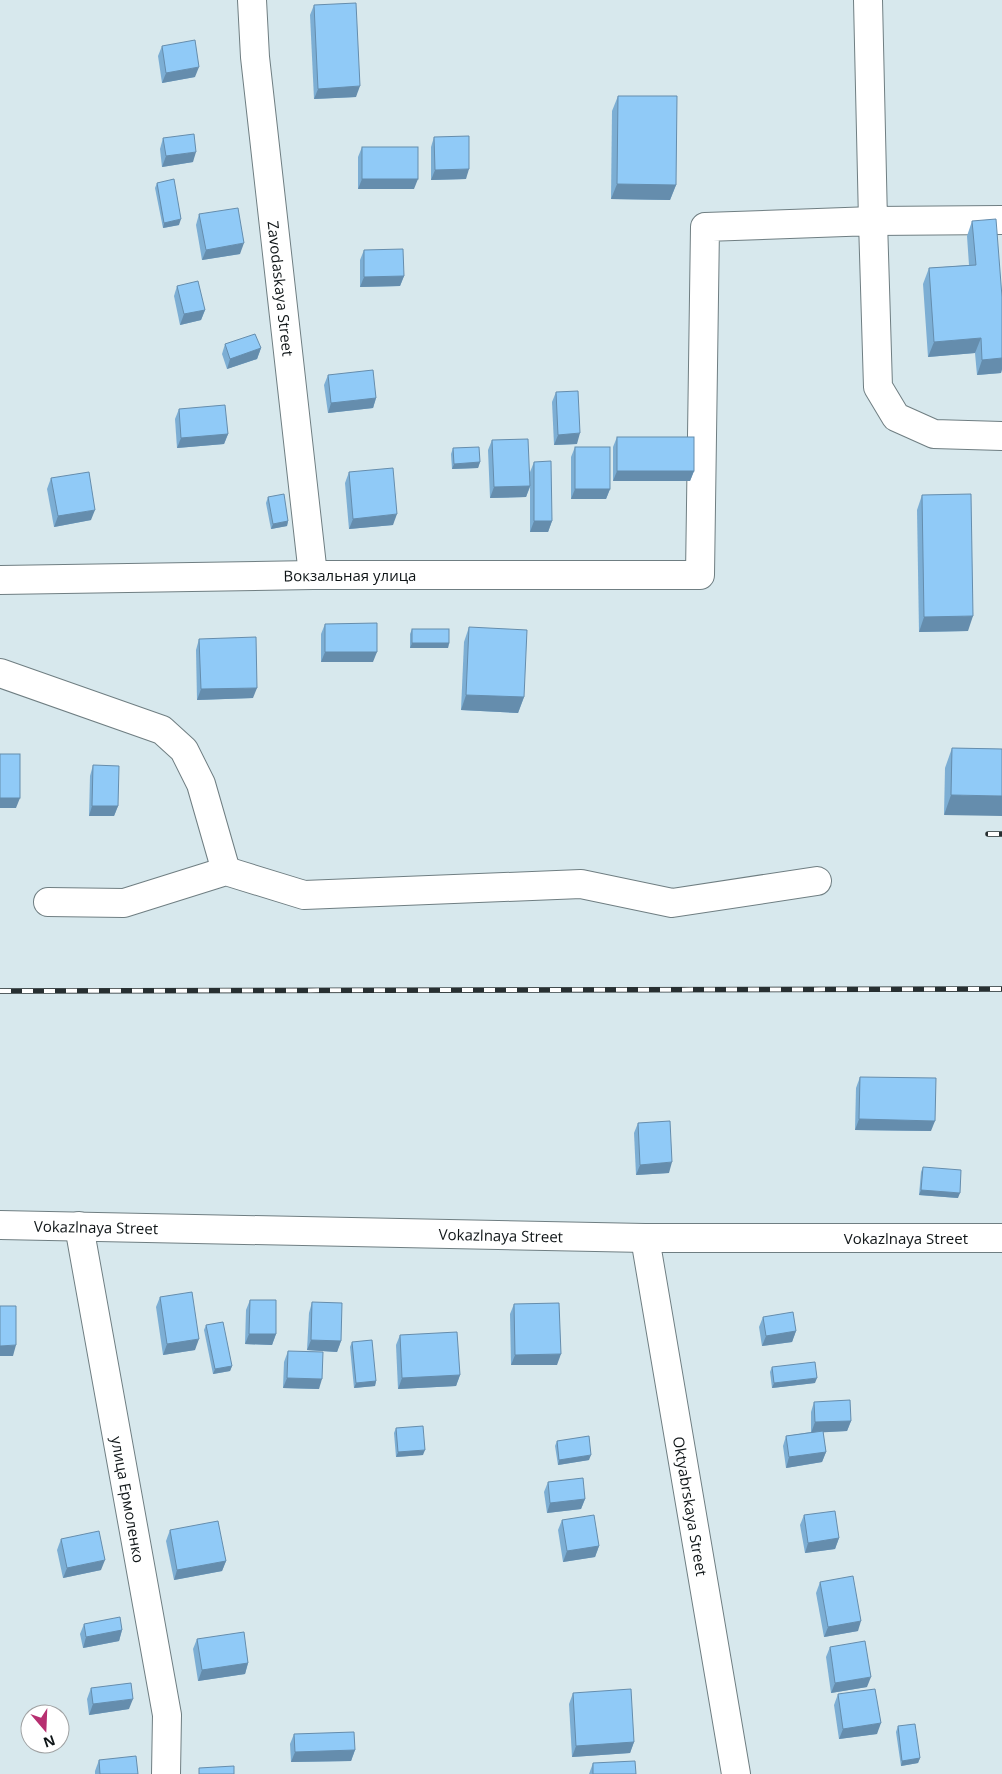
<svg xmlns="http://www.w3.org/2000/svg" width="1002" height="1774" font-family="'Open Sans',sans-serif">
<rect width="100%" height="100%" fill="#d7e8ed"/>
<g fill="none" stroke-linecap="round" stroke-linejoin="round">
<defs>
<g id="minor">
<path id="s1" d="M252,0l3,57 58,518"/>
<polyline points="868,0 873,221 1002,220"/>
<path id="s2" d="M0,580l313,-5h387l5,-348 168,-6 5,166 18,30 38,17 68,2"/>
<polyline points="0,673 162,730 184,750 201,784 226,871"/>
<polyline points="48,902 124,903 226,871 304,895 581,884 672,903 817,881"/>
<path id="s3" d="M0,1225l645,13h357"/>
<path id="s4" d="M79,1226l88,489 -1,59"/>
<path id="s5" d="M645,1238l91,536"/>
</g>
</defs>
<use href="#minor" stroke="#6f7e82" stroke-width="30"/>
<use href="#minor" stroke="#fff" stroke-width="28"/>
<defs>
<g id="rail">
<polyline points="988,834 1002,834"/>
<polyline points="0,991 1002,989"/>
</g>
</defs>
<use href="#rail" stroke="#272f31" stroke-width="5.5"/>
<use href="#rail" stroke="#fff" stroke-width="4" stroke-dasharray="11" stroke-linecap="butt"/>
</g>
<g fill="#7caed4">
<polygon points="314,5 356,97 314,99 310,15"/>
<polygon points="162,46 195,77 162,83 158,56"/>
<polygon points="618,96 676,185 670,200 611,199 612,111"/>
<polygon points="434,137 466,179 431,180 431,147"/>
<polygon points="163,138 193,162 162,167 160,149"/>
<polygon points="362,147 414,189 358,189 358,157"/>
<polygon points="157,183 179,225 163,228 155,188"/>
<polygon points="199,214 240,254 202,260 196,225"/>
<polygon points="972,221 1002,297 1002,369 1001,373 977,375 975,353 928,357 923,284 929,268 969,265 967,236"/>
<polygon points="364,250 404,276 400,286 360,287 360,260"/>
<polygon points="177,286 205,310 201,320 180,325 174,296"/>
<polygon points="225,344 261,348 257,359 227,369 222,354"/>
<polygon points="328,375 376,398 373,408 328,413 324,385"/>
<polygon points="556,392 577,444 554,445 552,402"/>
<polygon points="179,409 228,434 224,444 177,448 175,419"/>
<polygon points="617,437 694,471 690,481 613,481 613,447"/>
<polygon points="492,440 530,472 534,462 552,521 548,532 530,532 530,487 526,497 490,498 488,450"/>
<polygon points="575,447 610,489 606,499 571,499 571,457"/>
<polygon points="453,448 480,462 478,468 452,469 451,454"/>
<polygon points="349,472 393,525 349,529 345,483"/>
<polygon points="51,478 91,520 54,527 47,489"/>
<polygon points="922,495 968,631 919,632 917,510"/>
<polygon points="268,497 288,521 287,526 271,529 266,503"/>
<polygon points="325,624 373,662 321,662 321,634"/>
<polygon points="469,627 524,697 518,713 461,710 464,642"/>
<polygon points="412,629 449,643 448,648 410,648 410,634"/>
<polygon points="199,639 253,698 197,700 196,650"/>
<polygon points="952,748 1002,749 944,815 945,768"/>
<polygon points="93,765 118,806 114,816 89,816 90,776"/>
<polygon points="860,1077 931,1131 855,1130 856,1088"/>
<polygon points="638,1123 669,1173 636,1175 634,1133"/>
<polygon points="923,1167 958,1198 919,1195 921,1172"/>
<polygon points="160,1297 195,1350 163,1355 156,1307"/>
<polygon points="250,1300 276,1334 272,1345 245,1344 246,1310"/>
<polygon points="312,1302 341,1341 337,1352 307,1350 309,1313"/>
<polygon points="514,1304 557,1365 511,1365 510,1314"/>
<polygon points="763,1317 796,1331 792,1342 762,1346 759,1327"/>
<polygon points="206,1325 232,1366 230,1371 213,1374 204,1330"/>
<polygon points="400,1335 460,1375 456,1386 398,1389 396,1345"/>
<polygon points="352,1342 376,1381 375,1386 354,1388 350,1347"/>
<polygon points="288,1351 319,1389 283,1388 284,1362"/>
<polygon points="772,1367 815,1383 772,1388 770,1372"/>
<polygon points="814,1402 851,1421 847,1431 823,1432 826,1452 822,1462 786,1468 783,1446 786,1436 811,1432 811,1412"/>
<polygon points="396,1428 423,1455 396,1457 394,1433"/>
<polygon points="557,1441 589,1460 558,1465 555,1446"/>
<polygon points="548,1482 585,1499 581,1509 547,1513 544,1492"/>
<polygon points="804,1515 839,1538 835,1549 805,1553 800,1525"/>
<polygon points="562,1520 599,1546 595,1557 563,1562 558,1530"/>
<polygon points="170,1530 226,1561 222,1571 174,1580 166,1541"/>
<polygon points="61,1539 101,1570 63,1578 57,1550"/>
<polygon points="820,1582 858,1631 824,1637 816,1593"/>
<polygon points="84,1624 122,1630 119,1641 83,1648 80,1634"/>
<polygon points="197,1639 248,1663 245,1674 198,1681 193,1649"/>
<polygon points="830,1647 867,1687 831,1693 826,1657"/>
<polygon points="91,1688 129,1709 89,1715 87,1699"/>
<polygon points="573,1693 634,1742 630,1753 572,1757 569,1704"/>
<polygon points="838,1694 877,1734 839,1739 834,1705"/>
<polygon points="898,1726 920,1758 918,1763 901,1766 896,1732"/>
<polygon points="294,1734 355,1750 351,1761 291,1762 290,1744"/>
<polygon points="99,1760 138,1774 95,1774 95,1771"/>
<polygon points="593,1763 636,1774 589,1774"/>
</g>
<g fill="#658dad">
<polygon points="199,67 195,77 162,83 166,73"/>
<polygon points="360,86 356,97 314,99 318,89"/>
<polygon points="196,152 193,162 162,167 166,156"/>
<polygon points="469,169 466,179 431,180 435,170"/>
<polygon points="362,179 418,179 414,189 358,189"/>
<polygon points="617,184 676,185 670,200 611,199"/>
<polygon points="181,219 179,225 163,228 164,223"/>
<polygon points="244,243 240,254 202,260 206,250"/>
<polygon points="404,276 400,286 360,287 364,277"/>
<polygon points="205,310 201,320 180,325 184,314"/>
<polygon points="981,338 975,353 928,357 934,342"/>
<polygon points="261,348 257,359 227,369 230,359"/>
<polygon points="1002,358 1002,369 1001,373 977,375 982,360"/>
<polygon points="376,398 373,408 328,413 331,403"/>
<polygon points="580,433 577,444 554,445 558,435"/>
<polygon points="228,434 224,444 177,448 181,438"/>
<polygon points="480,462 478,468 452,469 454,464"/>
<polygon points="617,471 694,471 690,481 613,481"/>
<polygon points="530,486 526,497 490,498 494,487"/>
<polygon points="575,489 610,489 606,499 571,499"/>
<polygon points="95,510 91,520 54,527 58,516"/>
<polygon points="397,514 393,525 349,529 353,519"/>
<polygon points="288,521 287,526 271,529 273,524"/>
<polygon points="534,521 552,521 548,532 530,532"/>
<polygon points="973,616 968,631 919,632 924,617"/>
<polygon points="412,643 449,643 448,648 410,648"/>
<polygon points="325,652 377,652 373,662 321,662"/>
<polygon points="257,688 253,698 197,700 201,689"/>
<polygon points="466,695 524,697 518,713 461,710"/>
<polygon points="951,795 1002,796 1002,816 944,815"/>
<polygon points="0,798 20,798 16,808 0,808"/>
<polygon points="92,806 118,806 114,816 89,816"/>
<polygon points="859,1119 935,1121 931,1131 855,1130"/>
<polygon points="672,1162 669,1173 636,1175 640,1165"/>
<polygon points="921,1190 960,1193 958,1198 919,1195"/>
<polygon points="796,1331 792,1342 762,1346 766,1336"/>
<polygon points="249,1334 276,1334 272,1345 245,1344"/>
<polygon points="199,1339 195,1350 163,1355 167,1344"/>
<polygon points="311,1340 341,1341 337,1352 307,1350"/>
<polygon points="16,1345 13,1356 0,1356 0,1346"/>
<polygon points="561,1354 557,1365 511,1365 515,1355"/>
<polygon points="232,1366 230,1371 213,1374 215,1369"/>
<polygon points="460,1375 456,1386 398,1389 402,1378"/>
<polygon points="287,1378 322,1379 319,1389 283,1388"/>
<polygon points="817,1378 815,1383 772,1388 774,1383"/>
<polygon points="376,1381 375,1386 354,1388 356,1383"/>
<polygon points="851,1421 847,1431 811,1433 815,1422"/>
<polygon points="425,1450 423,1455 396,1457 398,1452"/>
<polygon points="826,1452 822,1462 786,1468 789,1457"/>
<polygon points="591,1455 589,1460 558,1465 559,1460"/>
<polygon points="585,1499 581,1509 547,1513 550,1503"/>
<polygon points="839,1538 835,1549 805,1553 808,1543"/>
<polygon points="599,1546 595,1557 563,1562 567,1551"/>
<polygon points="105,1560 101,1570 63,1578 67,1568"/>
<polygon points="226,1561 222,1571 174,1580 177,1570"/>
<polygon points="861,1621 858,1631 824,1637 828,1627"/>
<polygon points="122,1630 119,1641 83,1648 86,1637"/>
<polygon points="248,1663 245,1674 198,1681 202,1670"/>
<polygon points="871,1677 867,1687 831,1693 835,1683"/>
<polygon points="133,1699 129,1709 89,1715 93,1704"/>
<polygon points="881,1723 877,1734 839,1739 843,1729"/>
<polygon points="634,1742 630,1753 572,1757 576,1746"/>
<polygon points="355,1750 351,1761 291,1762 295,1752"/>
<polygon points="920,1758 918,1763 901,1766 902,1761"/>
</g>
<g fill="#90caf7" stroke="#658dad">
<polygon points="356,3 360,86 318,89 314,5"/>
<polygon points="195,40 199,67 166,73 162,46"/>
<polygon points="618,96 677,96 676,185 617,184"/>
<polygon points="194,134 196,152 166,156 163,138"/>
<polygon points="469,136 469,169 435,170 434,137"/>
<rect x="362" y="147" width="56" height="32"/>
<polygon points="174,179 181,219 164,223 157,183"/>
<polygon points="238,208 244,243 206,250 199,214"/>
<polygon points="996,219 1002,297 1002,358 982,360 981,338 934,342 929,268 976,265 972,221"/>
<polygon points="403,249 404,276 364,277 364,250"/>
<polygon points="198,281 205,310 184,314 177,286"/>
<polygon points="255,334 261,348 230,359 225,344"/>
<polygon points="373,370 376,398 331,403 328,375"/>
<polygon points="578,391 580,433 558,435 556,392"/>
<polygon points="225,405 228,434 181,438 179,409"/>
<rect x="617" y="437" width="77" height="34"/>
<polygon points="528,439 530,486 494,487 492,440"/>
<polygon points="479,447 480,462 454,464 453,448"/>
<rect x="575" y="447" width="35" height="42"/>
<polygon points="551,461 552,521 534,521 534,462"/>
<polygon points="393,468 397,514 353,519 349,472"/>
<polygon points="89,472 95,510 58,516 51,478"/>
<polygon points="284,494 288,521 273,524 268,497"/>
<polygon points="971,494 973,616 924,617 922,495"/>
<polygon points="377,623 377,652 325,652 325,624"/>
<polygon points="469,627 527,630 524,697 466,695"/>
<rect x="412" y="629" width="37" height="14"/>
<polygon points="256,637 257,688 201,689 199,639"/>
<polygon points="952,748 1002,749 1002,796 951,795"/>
<rect x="0" y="754" width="20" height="44"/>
<polygon points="93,765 119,766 118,806 92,806"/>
<polygon points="860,1077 936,1078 935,1121 859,1119"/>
<polygon points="670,1121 672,1162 640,1165 638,1123"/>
<polygon points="923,1167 961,1170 960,1193 921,1190"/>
<polygon points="192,1292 199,1339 167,1344 160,1297"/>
<polygon points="250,1300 276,1300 276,1334 249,1334"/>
<polygon points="312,1302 342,1303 341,1341 311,1340"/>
<polygon points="559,1303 561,1354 515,1355 514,1304"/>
<polygon points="0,1306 16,1306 16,1345 0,1346"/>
<polygon points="793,1312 796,1331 766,1336 763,1317"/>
<polygon points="223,1322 232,1366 215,1369 206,1325"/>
<polygon points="457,1332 460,1375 402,1378 400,1335"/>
<polygon points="372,1340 376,1381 356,1383 352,1342"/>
<polygon points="288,1351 323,1352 322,1379 287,1378"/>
<polygon points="815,1362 817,1378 774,1383 772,1367"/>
<polygon points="850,1400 851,1421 815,1422 814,1402"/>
<polygon points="423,1426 425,1450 398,1452 396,1428"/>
<polygon points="823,1431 826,1452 789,1457 786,1436"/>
<polygon points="589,1436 591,1455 559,1460 557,1441"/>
<polygon points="583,1478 585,1499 550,1503 548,1482"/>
<polygon points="835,1511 839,1538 808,1543 804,1515"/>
<polygon points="594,1515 599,1546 567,1551 562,1520"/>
<polygon points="218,1521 226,1561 177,1570 170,1530"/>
<polygon points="99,1531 105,1560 67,1568 61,1539"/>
<polygon points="853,1576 861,1621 828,1627 820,1582"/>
<polygon points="120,1617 122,1630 86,1637 84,1624"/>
<polygon points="244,1632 248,1663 202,1670 197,1639"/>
<polygon points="865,1641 871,1677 835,1683 830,1647"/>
<polygon points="131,1683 133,1699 93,1704 91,1688"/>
<polygon points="631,1689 634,1742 576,1746 573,1693"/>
<polygon points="875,1689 881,1723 843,1729 838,1694"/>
<polygon points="915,1724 920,1758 902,1761 898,1726"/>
<polygon points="354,1732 355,1750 295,1752 294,1734"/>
<polygon points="136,1756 138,1774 100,1774 99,1760"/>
<polygon points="635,1761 636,1774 593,1774 593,1763"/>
<polygon points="234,1766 234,1774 199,1774 199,1768"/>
</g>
<g text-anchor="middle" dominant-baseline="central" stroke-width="4" stroke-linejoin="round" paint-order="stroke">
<g font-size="15" fill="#0f1517" stroke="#fff">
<text stroke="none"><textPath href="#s1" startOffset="290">Zavodaskaya Street</textPath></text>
<text stroke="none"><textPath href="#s2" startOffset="350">Вокзальная улица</textPath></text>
<text stroke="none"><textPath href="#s3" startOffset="96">Vokazlnaya Street</textPath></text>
<text stroke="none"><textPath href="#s3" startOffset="501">Vokazlnaya Street</textPath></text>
<text stroke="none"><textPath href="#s3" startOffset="906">Vokazlnaya Street</textPath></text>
<text stroke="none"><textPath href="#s4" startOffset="278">улица Ермоленко</textPath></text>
<text stroke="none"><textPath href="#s5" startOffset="272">Oktyabrskaya Street</textPath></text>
</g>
</g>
<g transform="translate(45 1729) rotate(161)"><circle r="24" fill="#ffffff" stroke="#9fa1a2"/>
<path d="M0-4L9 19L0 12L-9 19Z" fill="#b72f70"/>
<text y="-8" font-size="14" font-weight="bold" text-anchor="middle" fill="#0f1517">N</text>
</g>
</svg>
